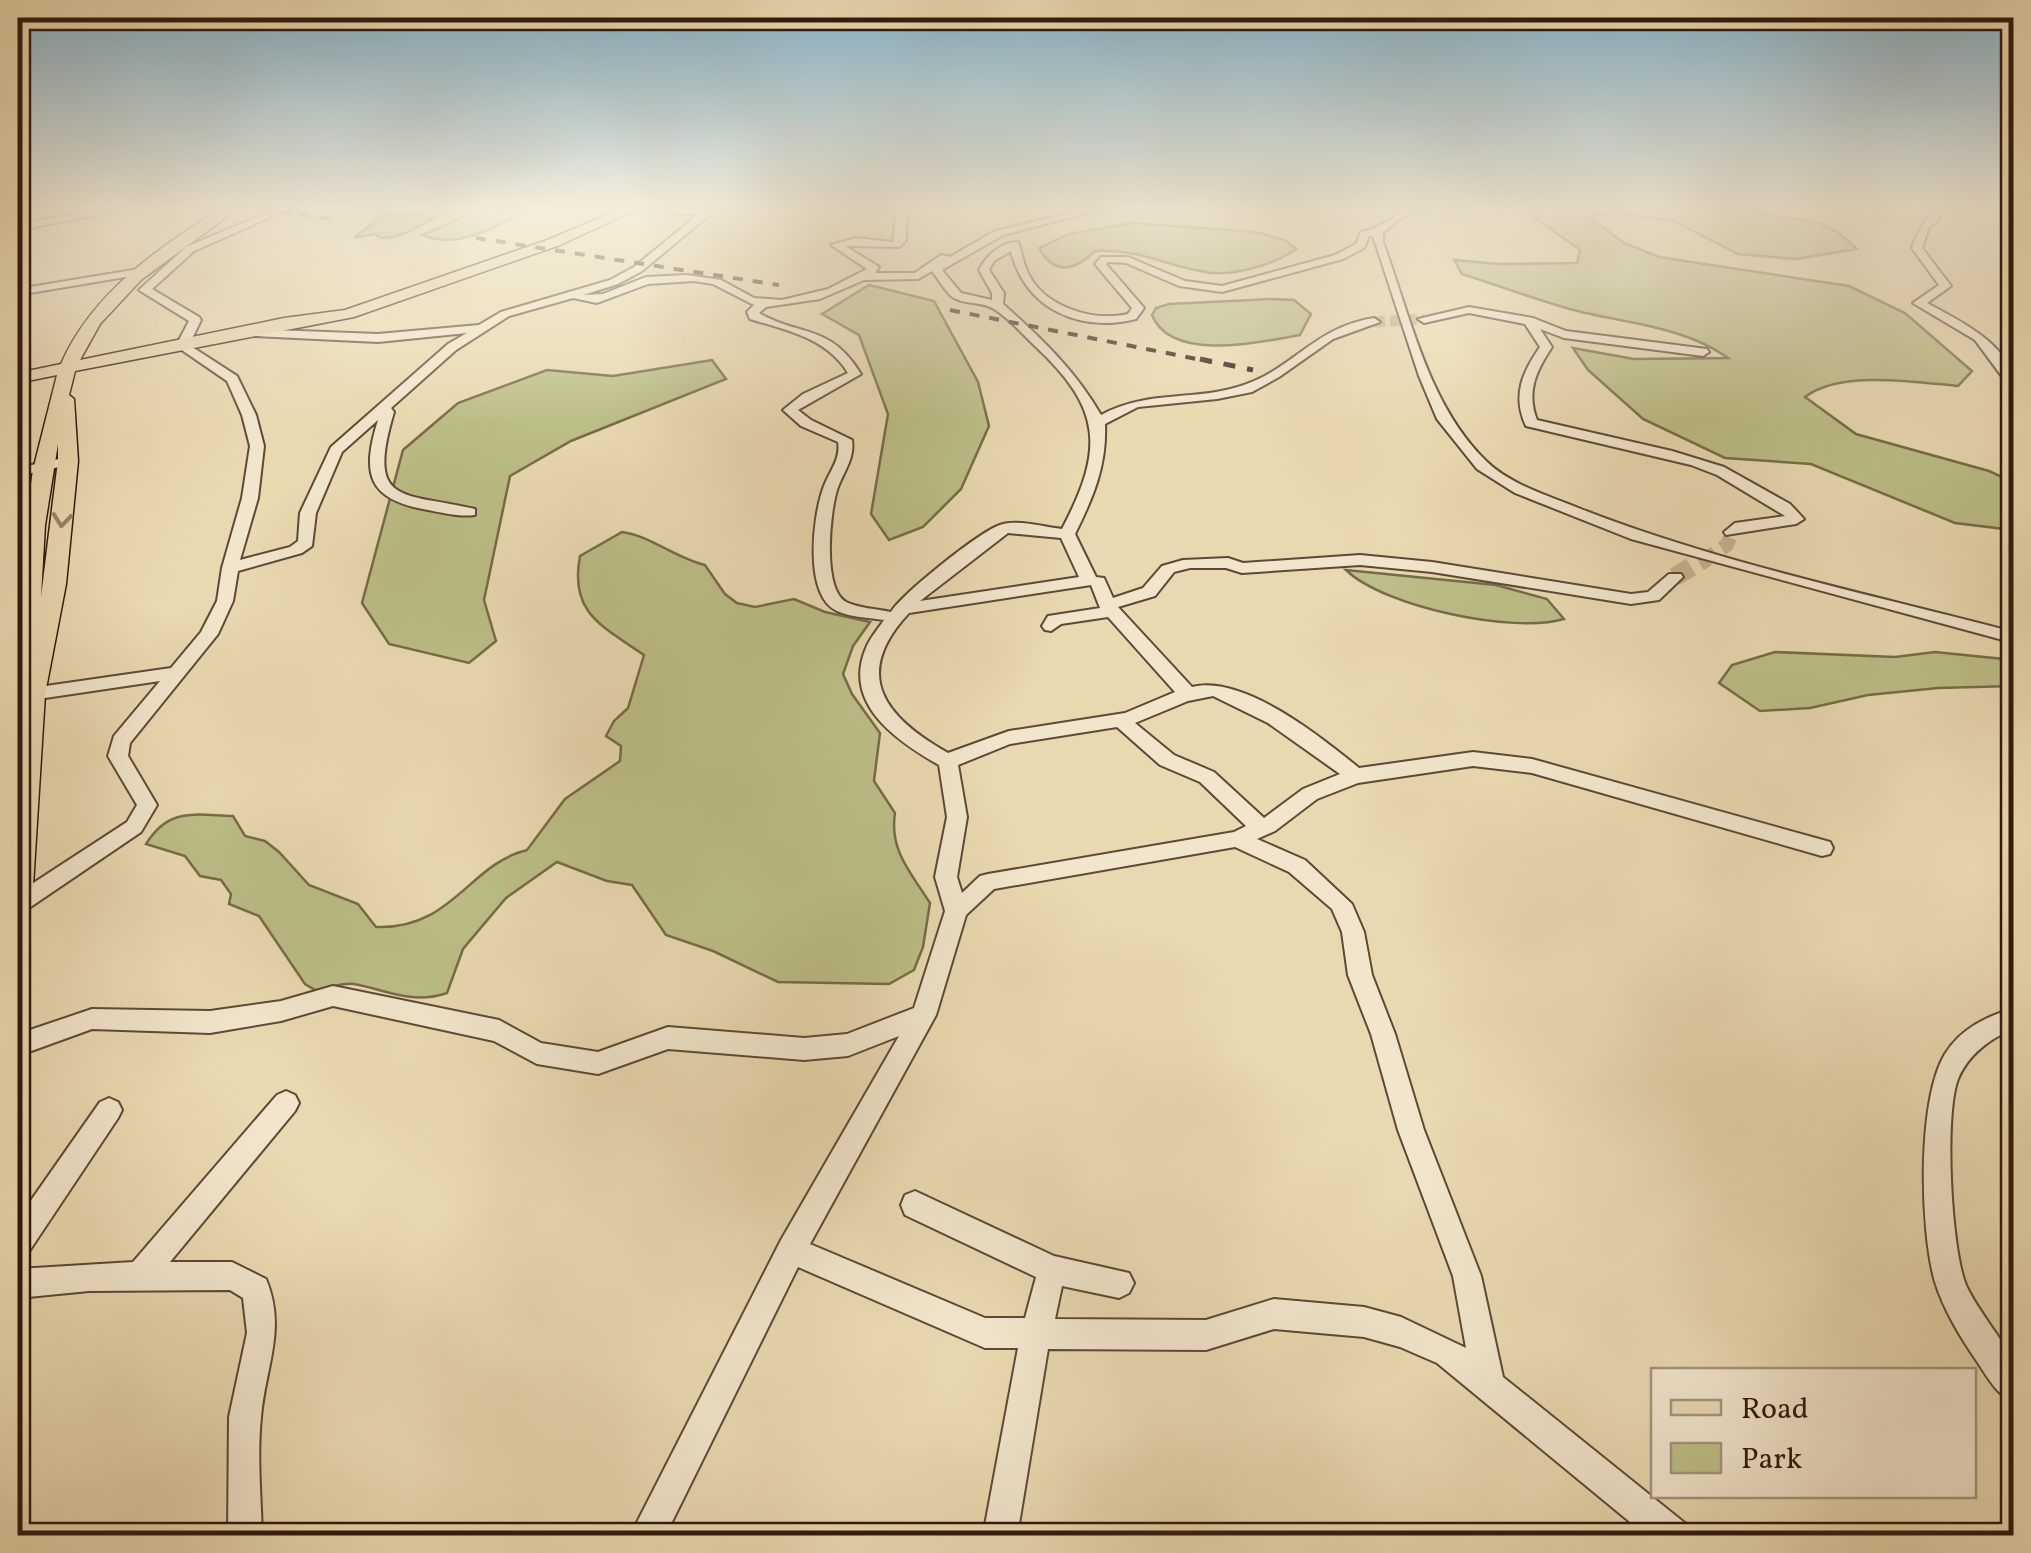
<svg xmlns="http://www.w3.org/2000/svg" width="2031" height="1553" font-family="Vollkorn,serif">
<rect width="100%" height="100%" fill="#e9d9b0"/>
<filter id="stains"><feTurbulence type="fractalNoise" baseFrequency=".002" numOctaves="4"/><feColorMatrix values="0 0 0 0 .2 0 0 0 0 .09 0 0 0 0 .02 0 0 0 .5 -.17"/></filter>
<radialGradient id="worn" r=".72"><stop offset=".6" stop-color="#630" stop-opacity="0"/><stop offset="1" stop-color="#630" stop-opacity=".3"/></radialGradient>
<g fill="#bcbe87" stroke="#766b4a" stroke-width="2.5">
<path d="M439,207h19c-28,8 -45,30 -77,31l-6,-4 -21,4 31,-25 38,1z"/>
<path d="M486,207h39c-27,22 -69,42 -103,28z"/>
<path d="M1520,207h201l98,16 20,10 18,16 -61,10 -58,-5 -64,-33 -63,-9 -21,6 34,25 35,14 190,29 56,27 67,58 -14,15c-43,-4 -118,-16 -153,11l51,37 133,37 24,11v48l-58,-7 -144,-59 -86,-6 -82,-39 -55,-49 -15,-22 61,11 94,-1c-41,-30 -99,-35 -147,-46 -40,-10 -80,-26 -119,-38l-8,-14 45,4 78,-1 3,-13z"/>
<path d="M1132,223l124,9 29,8 11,9c-22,16 -64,28 -91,23 -43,-7 -62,-23 -110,-21 -20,20 -41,25 -56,-3l30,-14z"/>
<polygon points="869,285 934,301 978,382 989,426 961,489 923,527 889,540 871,514 888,414 859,335 822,314"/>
<path d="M1271,299l23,1 17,14 -11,21c-38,7 -129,28 -148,-20l4,-7 13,-4z"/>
<polygon points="712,360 726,379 571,441 510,476 484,600 496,641 469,663 389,644 362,603 403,450 458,403 547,370 613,376"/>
<path d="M622,532c29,4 53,26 83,33l20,29 12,9 18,4 39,-8 31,13 45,10 -17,24 -10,28 9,20 28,39 -6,48 21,32c-6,37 16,60 35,90l-7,44 -9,23 -25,14 -111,-2 -65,-31 -47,-16 -34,-50 -25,-4 -50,-19 -51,36 -43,51 -16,44c-35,12 -60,-3 -93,-9 -13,-2 -26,5 -39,6l-10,-6 -46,-68 -30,-12 2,-10 -10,-14 -21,-4 -15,-20 -39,-12c23,-37 48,-29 87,-28l12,20 20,5 14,11 30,33 49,19 18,23c76,3 93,-63 151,-77l38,-51 55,-38 1,-15 -15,-10 8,-15 14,-13 16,-53c-42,-29 -75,-42 -64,-99z"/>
<path d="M1346,570l150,15 51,14 17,20c-50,15 -180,-12 -218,-49z"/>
<polygon points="1775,652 1895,657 1935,652 2013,660 2013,686 1938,688 1868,695 1810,708 1760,711 1719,683 1732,665"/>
</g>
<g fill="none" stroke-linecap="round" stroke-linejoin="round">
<polyline stroke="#c4b28f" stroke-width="11" stroke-dasharray="11 5" stroke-linecap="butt" points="1374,322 1424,319"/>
<polyline stroke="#c4b28f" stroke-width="14" stroke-dasharray="14 8" stroke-linecap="butt" points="1703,560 1727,545 1732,532"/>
<polyline stroke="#c4b28f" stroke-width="19" stroke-dasharray="19 9" stroke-linecap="butt" points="1675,577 1707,557"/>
<defs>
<g id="minor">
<polygon points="18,207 30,207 18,212"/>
<polygon points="119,207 139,207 18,230 18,224"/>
<path d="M281,207h12l-99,44 -42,38 47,28 2,3 -12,25 48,31 19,39 8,31 -6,52 -18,62 50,-13 8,-6 2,-28 31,-66 117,-103 19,-11 -89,9 -124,-6 -4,-1v-6l128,5 101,-9 22,-13 109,-32 24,-13 64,-52 -62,-5 -5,-3 74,3 14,-3 -77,64 -24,13 -35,11 20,-1 43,-17 41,-2 34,5 33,18 28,2 46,-11 39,-20 -36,-24 25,-7 37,4 4,-35h10l-1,33 -6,7 -55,-1 34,21 -4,6h40l26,-18 9,2 45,-26 100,-24h15l-107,28 -61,35 19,23 31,7v-7l-13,-23c7,-14 22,-28 39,-28 4,10 5,21 10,31 16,34 65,49 100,41l4,-6 -37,-44 6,-7h27l57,24 37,5 113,-31 21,-11 5,-12c30,-6 33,-25 72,-25l-31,10 -19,16v9c27,73 45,163 103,219 25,24 63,35 95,48 138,54 289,85 433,123v11l-383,-104 -116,-46 -38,-24 -40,-50 -18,-43 -46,-140h-4l-5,12 -21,11 -121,33 -43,-6 -53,-23 -18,-1 -2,2 38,44 -8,11c-56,14 -111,-10 -125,-68l-17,10 -5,9 15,23 -1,11c38,34 72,66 98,111 48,-26 95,-13 143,-30 50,-17 71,-58 130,-67l6,4 -47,17 -54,38 -27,15 -35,7 -79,8 -33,17c2,41 -12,74 -30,110l21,43 8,1 9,20 30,-10 19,-22 21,-6 45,-2 15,5 117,-8 72,7 199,32 17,-2 21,-18h12l2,3 -24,23 -28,4 -199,-32 -72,-7 -118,8 -16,-5h-36l-16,4 -19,24 -37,11 74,80c51,-13 129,50 167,81l114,-16 59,7 298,83 3,6 -3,6 -8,2 -290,-83 -59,-7 -115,17 -41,16 -42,32 -18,8 48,21 47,44 12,28 8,43 23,59 29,96 57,146 22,101 183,147 5,12h-44l-210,-173 -37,-16 -36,-10 -90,-8 -68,21 -158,-1 -31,187h-34l35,-188h-33l-187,-81 -133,269h-35l151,-296 118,-204 -51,20 -44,4 -136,-11 -70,25 -61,-10 -43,-23 -161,-35 -52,15 -71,12 -118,-4 -69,25 -5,-2v-18l74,-25 118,2 71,-10 52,-15 166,34 42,23 57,9 70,-25 136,11 43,-4 67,-26 31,-97 -10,-34 12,-60 -8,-52c-42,-24 -97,-61 -73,-117 4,-10 12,-19 18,-28 -15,-2 -34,-3 -47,-9 -34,-16 -24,-97 -13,-125 6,-16 17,-27 14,-44l-37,-16 -18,-16 20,-16 45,-21c-21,-35 -62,-43 -98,-54l-3,-7 7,-7 -41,-21 -19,-3 -46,3 -51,19 -24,-5 -64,18 -53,34 -65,58 3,4c-28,94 7,80 81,97v6c-15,2 -32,-2 -47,-5 -60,-10 -67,-35 -50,-90l-36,32 -26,61 -4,33 -10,7 -64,18 -5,30 -15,33 -88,109 -2,13 29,49 -16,27 -115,78 -8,3v-20l109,-71 10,-17 -29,-49 6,-20 46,-55 -142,21v-12l153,-22 30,-36 16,-31 5,-33 20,-70 8,-52 -8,-31 -15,-34 -51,-35 13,-25 -50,-31 47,-43zM932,271c6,8 12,18 19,25 11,9 31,5 43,13 15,9 28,25 40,36 69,64 70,104 28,184 -18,-2 -45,-10 -62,-4 -21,7 -98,69 -109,87 -14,-3 -33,-4 -45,-10 -24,-14 -16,-89 -9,-112 6,-18 18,-31 15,-50l-41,-20 -13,-10 63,-36c-31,-51 -61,-37 -102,-61l7,-6 54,-8 44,-19 54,-1zM1008,533l53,5 18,39 -159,24zM1091,585l9,23 -52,8 -6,10 3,4 6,1 10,-7 47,-7 67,75 -50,21 -116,18 -61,22c-62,-35 -98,-77 -39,-140zM1213,696l55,27 72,51 -37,15 -39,29 -50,-46 -40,-17 -39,-32 53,-22zM1117,727l43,38 40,17 46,44 -12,6 -246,42 -8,2 -18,17 -5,-16 10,-60 -9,-52 52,-21zM1235,847l54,25 43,37 10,23 6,43 23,59 27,96 55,146 13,72 -65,-31 -37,-10 -90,-8 -68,21 -151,-1 7,-33 57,12 10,-5 5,-10 -5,-10 -75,-17 -139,-65 -10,4 -4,10 4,10 131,62 -11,41h-40l-175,-74 126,-229 30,-100 28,-26z"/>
<path d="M1933,207h10l-6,15 -8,5 -7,21 29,38 -24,17c31,17 87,43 87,84l-5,-1 -34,-46 -62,-37 26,-18 -27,-37c6,-20 15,-25 21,-41z"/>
<polygon points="145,268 150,271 149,273 18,295 18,289"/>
<path d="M1469,307l64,11 33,13 141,18 2,3 -6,4 -139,-18 -24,-9 12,18c-16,24 -26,45 -15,73l135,31 52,16 66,37 14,15 -8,5 -70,11 -2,-3 11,-9 50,-7 -68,-41 -26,-10 -165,-39c-14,-30 -4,-53 14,-79l-15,-23 -56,-11 -45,10 -6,-4z"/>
<polygon points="68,457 75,461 73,464 18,476 18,468"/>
<path d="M2014,1008v21c-24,9 -46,26 -56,50 -14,36 -7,170 8,206 9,22 44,64 48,79 2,11 0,26 0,38 -17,-7 -26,-24 -36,-39 -17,-25 -34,-52 -43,-81 -15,-52 -18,-182 10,-228 16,-26 41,-37 69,-46z"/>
<path d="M286,1091l9,4 4,8 -4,8 -125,151h62l34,17c21,50 -1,89 -5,138 -4,39 0,80 1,119h-34l1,-119 18,-84 -4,-35 -13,-8 -141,1 -71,7v-29l115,-7 144,-167z"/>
<polygon points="109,1098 118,1102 122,1110 118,1118 28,1253 18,1257 18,1219 100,1102"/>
</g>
<path id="major" d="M224,207h16l-99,73 -41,44 -20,36 204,-42 61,-8 205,-71 75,-32h17l-82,38 -206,72 -279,54 -6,24 5,4 4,62 -12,123 -21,110 -12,192 -4,8 -11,4v-183l6,-42 -6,-44 1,-62 14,-97 24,-95 -39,8v-10l43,-9c31,-71 99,-118 163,-157zM58,444v17l-17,136 4,-72z"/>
</defs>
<use href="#minor" stroke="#5e4836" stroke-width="4"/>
<use href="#major" stroke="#30180d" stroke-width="3"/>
<use href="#minor" fill="#f1e6cc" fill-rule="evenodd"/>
<use href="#major" fill="#e9d9b0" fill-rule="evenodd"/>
<g stroke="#30180d" stroke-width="4" stroke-dasharray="10 10" stroke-linecap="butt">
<polyline points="240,207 339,220"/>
<polyline points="476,238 779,285"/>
<polyline points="950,310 1212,362"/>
</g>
<polyline stroke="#30180d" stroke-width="5" stroke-dasharray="12 12" stroke-linecap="butt" points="1200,359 1253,370"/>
</g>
<defs><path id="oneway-chevron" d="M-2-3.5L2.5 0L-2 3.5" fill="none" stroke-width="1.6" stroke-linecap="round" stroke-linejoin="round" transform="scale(2.5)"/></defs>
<use stroke="#968267" href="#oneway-chevron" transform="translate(62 520) rotate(96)"/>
<linearGradient id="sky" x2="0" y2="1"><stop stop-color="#87b6d0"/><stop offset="0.49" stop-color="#f5eedb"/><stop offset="1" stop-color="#f5eedb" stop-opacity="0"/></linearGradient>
<rect width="2031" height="424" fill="url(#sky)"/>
<rect width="2031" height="1553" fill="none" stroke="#e9d9b0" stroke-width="60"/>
<rect x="20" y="20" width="1991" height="1513" fill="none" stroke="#30180d" stroke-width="5"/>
<rect x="30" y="30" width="1971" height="1493" fill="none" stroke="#30180d" stroke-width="2.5"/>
<rect x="1651" y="1368" width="325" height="130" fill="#f1e6cc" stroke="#a49480" stroke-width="2.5"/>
<rect x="1671" y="1400" width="50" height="15" fill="#e9d9b0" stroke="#a49480" stroke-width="2.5"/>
<text x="1741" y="1418" font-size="30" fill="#30180d">Road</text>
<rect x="1671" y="1443" width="50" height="30" fill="#bcbe87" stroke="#a49480" stroke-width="2.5"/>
<text x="1741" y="1468" font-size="30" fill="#30180d">Park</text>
<rect width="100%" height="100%" filter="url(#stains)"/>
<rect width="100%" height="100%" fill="url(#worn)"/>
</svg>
